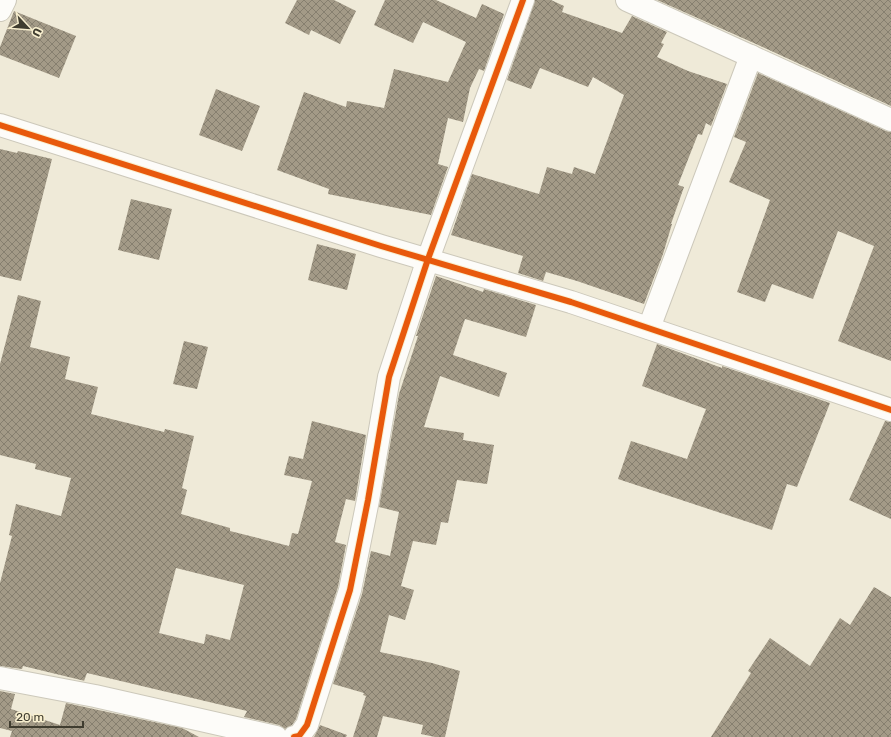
<svg xmlns="http://www.w3.org/2000/svg" width="891" height="737" font-family="Rubik,sans-serif">
<defs>
<pattern id="building-cross-hatch" width="8" height="8" patternUnits="userSpaceOnUse"><rect width="8" height="8" fill="#a39a87"/><path d="M0 0l8 8M0 8l8-8" fill="none" stroke="#867f6f"/></pattern>
</defs>
<rect width="100%" height="100%" fill="#efead8"/>
<g fill="url(#building-cross-hatch)" fill-rule="evenodd">
<polygon points="297,0 334,0 356,11 340,44 311,30 309,35 285,23"/>
<polygon points="385,0 436,0 476,18 482,4 504,14 484,71 479,69 470,88 463,122 448,118 438,164 448,167 431,215 328,194 329,189 277,170 304,92 346,107 347,101 384,108 394,69 448,82 466,42 423,22 413,43 374,25"/>
<polygon points="535,0 551,0 564,6 562,12 622,33 632,16 667,32 661,43 664,44 657,57 688,71 727,84 711,126 706,123 702,135 698,134 678,185 684,187 671,224 672,224 663,254 644,304 577,281 546,272 543,281 518,273 523,256 451,235 472,174 539,194 547,167 572,174 574,167 595,174 624,95 593,77 588,87 540,68 531,89 507,80"/>
<polygon points="657,0 891,0 891,106 756,44"/>
<polygon points="14,11 76,36 59,78 0,55 0,47"/>
<polygon points="758,73 886,131 891,132 891,361 838,341 874,246 838,231 813,299 772,284 765,302 737,292 770,200 729,182 746,142 734,137"/>
<polygon points="216,89 260,106 242,151 199,135"/>
<polygon points="0,149 17,153 18,151 52,159 21,281 0,276"/>
<polygon points="131,199 172,209 159,260 118,250"/>
<polygon points="317,244 356,254 347,290 308,280"/>
<polygon points="436,276 483,292 484,289 536,305 526,337 465,319 453,355 507,373 499,397 440,376 424,427 464,433 463,440 494,445 487,484 457,480 448,523 441,522 436,545 413,541 401,586 414,590 405,620 389,615 380,652 432,663 460,671 445,737 435,737 421,734 423,725 383,716 377,737 353,737 366,696 363,695 364,693 333,684 362,594 371,551 390,556 399,512 379,507 399,394 418,336 416,336"/>
<path d="M18,295l23,6 -11,46 40,10 -5,22 33,8 -7,27 73,18 1,-3 29,7 -12,52 5,2 -6,24 49,14v3l59,15 3,-13 6,1 14,-53 -28,-6 5,-19 14,3 9,-38 54,14 -11,66 -9,-2 -11,43 11,3 -8,42 -42,132 -4,6 -7,4 -6,-4 -35,-8 3,-6 -160,-38 -3,8h1l-62,-15 -1,3 -22,-3v-83l12,-47 -3,-1 7,-31 45,12 10,-38 -36,-9 1,-5 -36,-9v-91zM176,568l68,17 -14,55 -24,-6 -2,10 -45,-11z"/>
<polygon points="184,341 208,347 197,389 173,384"/>
<polygon points="657,344 722,368 722,366 830,403 797,487 787,484 772,530 618,479 631,441 687,459 706,409 642,386"/>
<polygon points="885,421 891,422 891,519 849,500"/>
<polygon points="874,587 891,597 891,737 711,737 751,673 748,671 770,638 810,666 840,618 850,625"/>
<polygon points="0,691 15,694 11,709 60,725 66,703 182,728 199,737 10,737 12,731 0,728"/>
<polygon points="320,725 347,735 346,737 314,737"/>
</g>
<g fill="none" stroke-linecap="round" stroke-linejoin="round">
<defs>
<g id="minor">
<polyline points="627,0 891,120"/>
<polyline points="0,10 5,0"/>
<polyline points="0,125 381,246 571,302 891,410"/>
<polyline points="649,328 751,56"/>
<polyline points="0,678 95,696 276,737"/>
<polyline points="294,737 299,736 307,725 350,590 368,500 389,377 428,259 523,0"/>
</g>
</defs>
<use href="#minor" stroke="#ccc8ba" stroke-width="24"/>
<use href="#minor" stroke="#fdfcf9" stroke-width="22"/>
<defs>
<g id="cycleway">
<polyline points="0,125 381,246 571,302 891,410"/>
<polyline points="294,737 299,736 307,725 350,590 368,500 389,377 428,259 523,0"/>
</g>
</defs>
<use href="#cycleway" stroke="#f8efcf" stroke-width="8"/>
<use href="#cycleway" stroke="#e8590c" stroke-width="6"/>
</g>
<g transform="translate(28 28) rotate(116)" stroke="#f8efcf" stroke-width="3" paint-order="stroke">
<path d="M0-3L7 15L0 10L-7 15Z" fill="#403d30"/>
<text y="-6" font-size="11" font-weight="bold" text-anchor="middle" fill="#403d30">U</text>
</g>
<path d="M10 721v6h73v-6" fill="none" stroke="#403d30" stroke-width="2"/>
<text x="16" y="721" font-size="12" fill="#403d30" stroke="#f8efcf" stroke-width="3" paint-order="stroke">20 m</text>
</svg>
